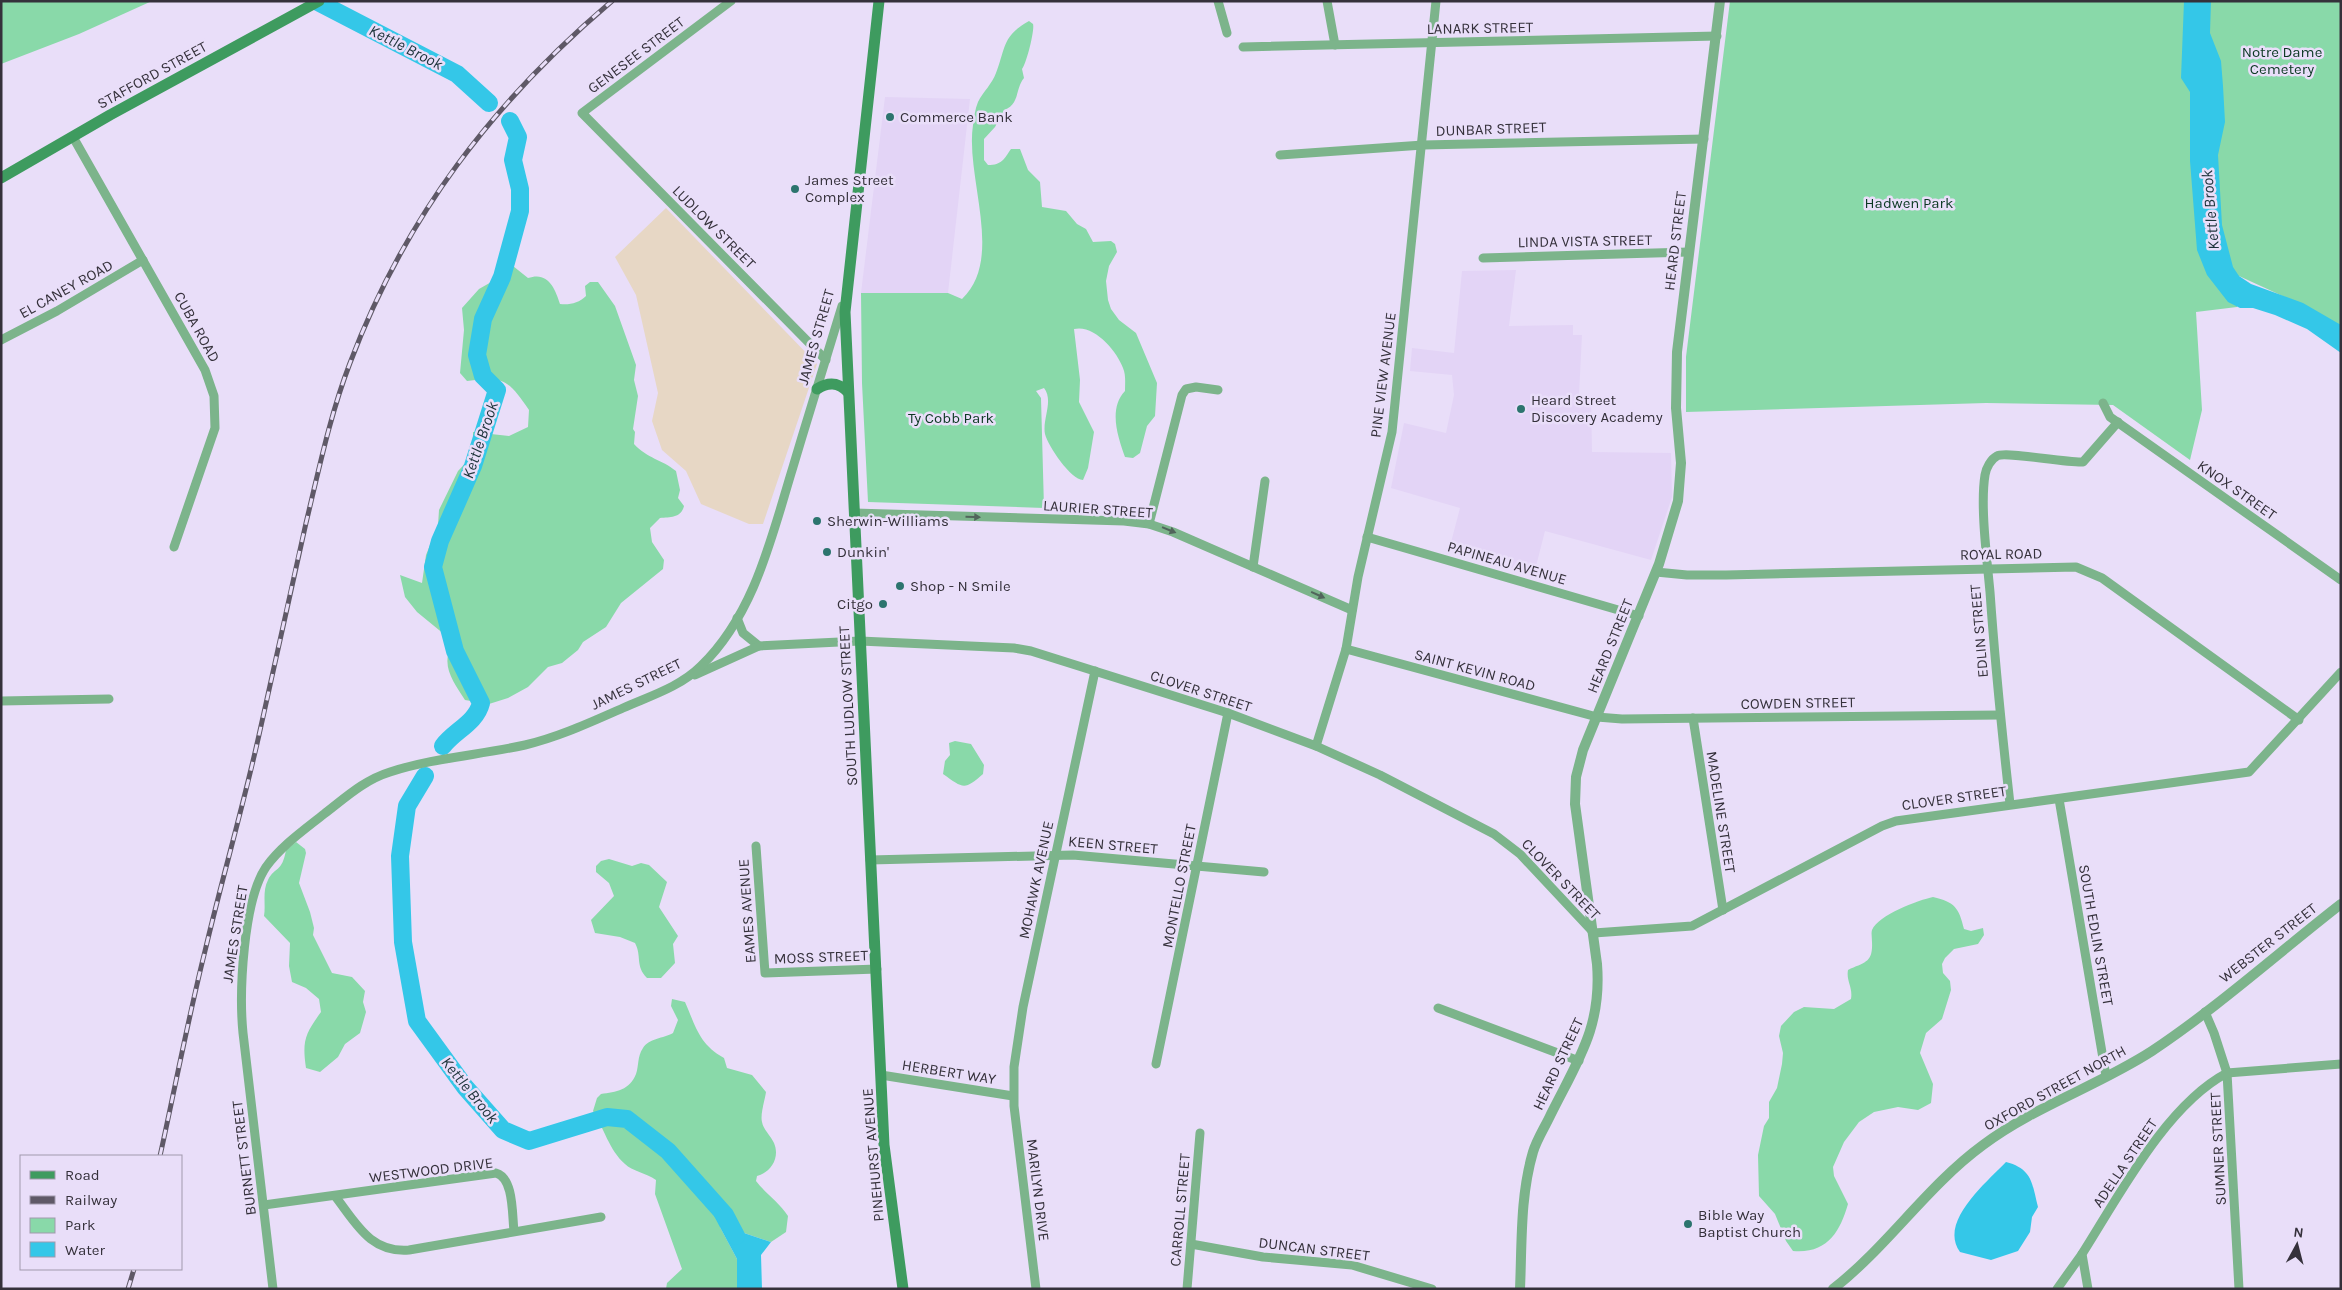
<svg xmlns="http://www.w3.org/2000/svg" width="2342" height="1290" font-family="Karla,sans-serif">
<rect width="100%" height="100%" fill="#e9def9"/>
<g fill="#e3d4f6">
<polygon points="885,97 970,99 948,293 861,293"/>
<polygon points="1516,270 1509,326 1573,325 1573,335 1582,335 1579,395 1591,396 1592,452 1671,453 1672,497 1651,560 1545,531 1534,574 1449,550 1460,508 1391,488 1404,423 1446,433 1454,395 1452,375 1410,371 1412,348 1454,353 1462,271"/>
</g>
<polygon fill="#e7d7c5" points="666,208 817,364 763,524 749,524 701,504 686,471 662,450 652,421 658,393 636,295 615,257"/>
<g fill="#89d9a9">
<polygon points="1,1 152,1 79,34 1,64"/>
<polygon points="1730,1 2341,1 2341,330 2289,299 2239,276 2237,307 2196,312 2202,410 2190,460 2113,405 1986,403 1686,412 1686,357"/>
<path d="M1029,21l4,3c2,6 -7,41 -11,45l2,9c-9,11 -4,26 -20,32l-9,17 -11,12v21l4,5c14,0 16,-6 23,-16h9l8,21 12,12 2,25 24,4 11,13 9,5 7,13 18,-1 4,3 2,8 -8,14 -3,15 2,19 3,9 8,11 17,13 21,50 -2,33 -8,10 -7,27 -7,5 -8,-1c-7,-20 -17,-48 0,-66 0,-8 1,-16 -2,-23 -6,-17 -29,-44 -49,-39l6,51 -1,22 15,30 -6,36 -5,12c-12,0 -35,-34 -38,-46 -3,-15 9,-33 -1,-46l-8,3 5,7 3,110 -176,-6 -6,-119 -1,-90h87l14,6c43,-41 3,-121 11,-174 1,-7 2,-16 5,-23 5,-10 14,-18 18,-29 10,-26 6,-37 33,-52z"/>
<path d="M513,266l15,12c20,-7 27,10 32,26 10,1 19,-1 26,-8l-1,-10 5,-4h8l17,24 21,59 -2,15 4,16 -5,33 2,3 -1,12c14,15 27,15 42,27l4,19 -2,8 6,8c-3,12 -13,11 -24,12l-10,10 2,14 12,18 -1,9 -42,34 -15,24 -23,15 -5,8 -16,13 -14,4 -20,20 -20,11 -19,6 -24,-4c-11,-18 -25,-34 -13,-55l-2,-6 -33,-27 -12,-15 -5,-22 22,8 4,-28 12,-30 1,-15 19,-39 15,-16v-23l36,4 19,-9 1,-17c-21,-30 -24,-34 -62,-29l-7,-8 4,-43 -2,-22 17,-19 14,-8 7,-10z"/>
<path d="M955,741l16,3 13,21 -1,9c-19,17 -20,14 -40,0l2,-13 5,-6 -1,-12z"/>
<path d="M296,842l9,7 1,4 -7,30 11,29 4,16 -1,7 19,38 20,4 13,14 -2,11 3,10 -6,21 -15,11 -7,13 -18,15 -14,-4c-4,-27 -1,-34 15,-56l-2,-13 -13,-11 -14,-6 -3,-16 1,-23 -26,-27c2,-11 -2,-25 4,-36 7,-14 14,-7 18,-30z"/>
<path d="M609,859l23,7 9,-3 8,2 18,17 -8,25 19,29 -5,8 2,19 -14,15h-14c-12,-12 -5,-22 -12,-35l-15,-6 -25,-4 -4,-13 23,-24 -5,-13 -13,-11v-6l5,-5z"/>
<path d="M1933,897c22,5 26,11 31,32l7,2 12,-3 1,7 -6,9 -24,5 -9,9 -3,6 1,9 7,8 1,9 -9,29 -16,14 -6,20 13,31 -2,19 -13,7 -20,-3 -24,5 -15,10 -15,20 -11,25 1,9 14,28c-8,28 -21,50 -55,47l-7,-10 -11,-27 -16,-18 -1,-41 6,-29 5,-8v-16l8,-14 5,-24 1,-11 -4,-17 2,-10 13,-14 10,-5 30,2 17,-10c2,-12 -5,-18 -3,-29 17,-8 25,-7 24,-28 0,-4 -1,-9 0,-12 6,-15 47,-30 61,-33z"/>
<path d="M672,999l13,3c11,25 14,42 39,56l3,10 25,7 14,17c-1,8 -6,22 -4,30 1,7 9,14 12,21 6,14 -2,29 -17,33l-1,5c10,13 23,21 32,35l-2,16 -15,10 -27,-9 -19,-18 -5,12 17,32v30h-71l1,-6 15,-14 -27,-75 1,-14c-10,-7 -24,-9 -31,-16 -16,-14 -21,-36 -32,-53l4,-13 4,-4c15,-2 29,-4 35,-20 3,-8 1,-17 7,-26 5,-9 21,-10 30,-15l5,-13 -7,-14z"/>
</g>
<g fill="#34c7e8">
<polygon points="2184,1 2211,1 2210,33 2221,61 2223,86 2225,122 2218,155 2222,225 2233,267 2239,276 2251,284 2303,303 2341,325 2341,353 2307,329 2275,315 2253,308 2240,308 2228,302 2207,275 2197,250 2190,161 2190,92 2181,78"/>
<path d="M2006,1162c27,7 26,22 32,45l-6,10 -2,15 -12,19 -27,9 -31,-8c-22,-30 27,-70 46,-90z"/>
<polygon points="725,1215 744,1233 771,1242 761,1255 762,1289 737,1289 737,1259 714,1216"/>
</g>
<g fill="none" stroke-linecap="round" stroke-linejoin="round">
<g stroke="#34c7e8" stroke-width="18">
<polyline points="316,1 457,74 489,103"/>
<path d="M443,746c11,-15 33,-23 38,-43l-26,-52 -22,-84 7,-26 33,-75 24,-76 -14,-14 -6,-21 6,-36 19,-42 18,-66v-22l-7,-29 5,-23 -8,-16"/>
<polyline points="425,776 407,806 400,856 403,942 417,1021 465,1087 503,1130 529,1141 607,1117 627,1119 668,1151 725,1215 736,1236"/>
</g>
<g stroke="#7cb48b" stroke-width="9">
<polyline points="731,1 582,113 826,360"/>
<polyline points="1218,1 1227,33"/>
<polyline points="1327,1 1335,45"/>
<polyline points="1243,47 1717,36"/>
<polyline points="73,137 205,370 214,396 215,428 174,547"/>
<polyline points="1280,155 1423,145 1704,139"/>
<polyline points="1483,258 1689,252"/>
<polyline points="1,340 57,311 143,260"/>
<polyline points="2103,403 2110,417 2341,580"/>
<polyline points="854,513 1124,521 1149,524 1173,532 1352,610"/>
<polyline points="1149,524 1182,395 1186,389 1196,387 1218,390"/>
<polyline points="1367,537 1639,616"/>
<polyline points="1253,567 1265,481"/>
<polyline points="1656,572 1687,575 1726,575 2076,567 2102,578 2299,720"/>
<polyline points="737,618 743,633 759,646 860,641 1014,648 1031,651 1228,713 1316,746 1380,775 1494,834 1520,854 1594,933 1692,926 1882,826 1896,821 2249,772 2341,672"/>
<polyline points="1346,649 1597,717 1622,719 2000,715"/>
<polyline points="695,675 759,646"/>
<polyline points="1,701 109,699"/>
<polyline points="1693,718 1723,910"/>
<polyline points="1316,746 1346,649 1358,577 1392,432 1436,1"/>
<polyline points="2059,799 2106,1076"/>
<path d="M2010,804c-8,-71 -15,-141 -20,-212 -3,-33 -10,-86 -5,-117 1,-7 6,-16 12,-19 8,-5 68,7 86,6l35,-40"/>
<polyline points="756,846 765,973 877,969"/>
<polyline points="870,860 1073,855 1264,872"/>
<polyline points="1438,1008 1579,1061"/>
<polyline points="2205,1012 2214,1033 2227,1073 2239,1289"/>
<polyline points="1156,1064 1228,713"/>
<polyline points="881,1075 1013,1096"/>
<path d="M335,1196c21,27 35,57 74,54l192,-33"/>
<path d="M264,1205l232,-32c18,5 16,42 18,58"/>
<polyline points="1191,1244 1263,1257 1352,1265 1432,1289"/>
<path d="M273,1289l-30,-256c-4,-40 0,-132 23,-166 15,-21 38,-37 58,-53 21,-16 40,-34 66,-42 43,-14 90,-17 135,-27 34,-8 66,-23 98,-37 27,-12 57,-21 78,-42 54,-52 71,-131 92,-199 16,-54 33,-108 49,-161"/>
<polyline points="1036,1289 1014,1106 1014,1067 1023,1007 1095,671"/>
<polyline points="1187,1289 1200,1133"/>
<polyline points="2057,1289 2082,1254"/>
<path d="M2088,1289l-6,-35c37,-58 84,-149 145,-181l114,-9"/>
</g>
<g stroke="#7cb48b" stroke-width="10">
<path d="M1520,1289c2,-45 0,-93 13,-137 4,-13 12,-25 18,-38 27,-54 51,-87 46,-150l-22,-160 1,-27 7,-27 76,-186 19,-63 3,-38 -5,-55 1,-56 43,-351"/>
<path d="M1833,1289c55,-43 94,-103 150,-144 52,-39 115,-59 169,-94 66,-44 126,-98 189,-147"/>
</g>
<g stroke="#3e9b5f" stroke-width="11">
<polyline points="879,1 845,312 884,1145 903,1289"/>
<polyline points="1,178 110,115 319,1"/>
<path d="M817,389c11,-7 21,-7 31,3"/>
</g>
<defs>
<g id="rail">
<path d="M160,1156c15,-68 28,-137 45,-205 17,-72 38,-144 54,-216 16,-71 31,-142 47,-212 13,-54 24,-108 44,-160 55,-146 143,-261 262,-362"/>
<polyline points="128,1289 134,1269"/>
</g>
</defs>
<use href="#rail" stroke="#5f5967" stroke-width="5"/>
<use href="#rail" stroke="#e9def9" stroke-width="3" stroke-dasharray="9" stroke-linecap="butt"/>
</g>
<defs><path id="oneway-solid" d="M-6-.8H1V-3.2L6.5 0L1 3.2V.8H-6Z" transform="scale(1.25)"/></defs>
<g fill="#51655b">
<use href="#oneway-solid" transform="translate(973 517) rotate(2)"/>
<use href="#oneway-solid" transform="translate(1169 530) rotate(22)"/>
<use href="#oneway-solid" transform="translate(1318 595) rotate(24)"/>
</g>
<g fill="#2c746e" stroke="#e9def9" stroke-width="2">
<circle cx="890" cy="117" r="5"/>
<circle cx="795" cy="189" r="5"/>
<circle cx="1521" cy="409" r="5"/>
<circle cx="817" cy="521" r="5"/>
<circle cx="827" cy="552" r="5"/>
<circle cx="900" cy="586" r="5"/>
<circle cx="883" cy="604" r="5"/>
<circle cx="1688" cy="1224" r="5"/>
</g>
<g text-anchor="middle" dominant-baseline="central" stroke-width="5" stroke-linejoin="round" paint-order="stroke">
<g font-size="15" fill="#35313b" stroke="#e9def9">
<text transform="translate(1480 28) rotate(-1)">LANARK STREET</text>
<text transform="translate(636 55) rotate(-37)">GENESEE STREET</text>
<text transform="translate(152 75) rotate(-29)">STAFFORD STREET</text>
<text transform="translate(1491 129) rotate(-2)">DUNBAR STREET</text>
<text transform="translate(714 227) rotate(45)">LUDLOW STREET</text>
<text transform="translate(1585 241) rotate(-1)">LINDA VISTA STREET</text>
<text transform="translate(1675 241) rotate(-83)">HEARD STREET</text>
<text transform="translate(66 289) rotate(-29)">EL CANEY ROAD</text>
<text transform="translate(197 327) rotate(61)">CUBA ROAD</text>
<text transform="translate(816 337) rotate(-74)">JAMES STREET</text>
<text transform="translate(1383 375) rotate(-83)">PINE VIEW AVENUE</text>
<text transform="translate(2237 490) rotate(35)">KNOX STREET</text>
<text transform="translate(1098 509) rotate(4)">LAURIER STREET</text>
<text transform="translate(2001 554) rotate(-1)">ROYAL ROAD</text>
<text transform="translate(1507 563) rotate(16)">PAPINEAU AVENUE</text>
<text transform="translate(1979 631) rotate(-95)">EDLIN STREET</text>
<text transform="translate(1610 646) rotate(-68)">HEARD STREET</text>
<text transform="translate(1475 670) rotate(15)">SAINT KEVIN ROAD</text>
<text transform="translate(636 684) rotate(-26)">JAMES STREET</text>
<text transform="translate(1201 691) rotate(18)">CLOVER STREET</text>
<text transform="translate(1798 703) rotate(-1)">COWDEN STREET</text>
<text transform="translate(848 706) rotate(-93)">SOUTH LUDLOW STREET</text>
<text transform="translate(1954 798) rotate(-8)">CLOVER STREET</text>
<text transform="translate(1721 812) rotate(81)">MADELINE STREET</text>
<text transform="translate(1113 845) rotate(5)">KEEN STREET</text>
<text transform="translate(1561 879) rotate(46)">CLOVER STREET</text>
<text transform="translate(1036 880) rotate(-78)">MOHAWK AVENUE</text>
<text transform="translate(1179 886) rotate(-79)">MONTELLO STREET</text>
<text transform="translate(747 911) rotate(-94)">EAMES AVENUE</text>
<text transform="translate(235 934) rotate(-81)">JAMES STREET</text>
<text transform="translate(2096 935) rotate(80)">SOUTH EDLIN STREET</text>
<text transform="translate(2268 943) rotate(-38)">WEBSTER STREET</text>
<text transform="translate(821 957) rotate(-2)">MOSS STREET</text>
<text transform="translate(1558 1064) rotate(-65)">HEARD STREET</text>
<text transform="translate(949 1072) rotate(9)">HERBERT WAY</text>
<text transform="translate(2055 1088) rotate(-29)">OXFORD STREET NORTH</text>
<text transform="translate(2218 1149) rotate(-93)">SUMNER STREET</text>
<text transform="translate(873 1155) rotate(-95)">PINEHURST AVENUE</text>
<text transform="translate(244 1158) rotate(-97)">BURNETT STREET</text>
<text transform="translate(2125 1163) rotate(-56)">ADELLA STREET</text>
<text transform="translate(431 1170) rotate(-7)">WESTWOOD DRIVE</text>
<text transform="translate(1038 1190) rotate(83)">MARILYN DRIVE</text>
<text transform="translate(1180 1210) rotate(-85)">CARROLL STREET</text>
<text transform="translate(1314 1249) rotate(7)">DUNCAN STREET</text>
</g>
<g font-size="15" fill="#0b3822" stroke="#e9def9">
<text x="2282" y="52">Notre Dame<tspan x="2282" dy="17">Cemetery</tspan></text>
<text x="1909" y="203">Hadwen Park</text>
<text x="951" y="418">Ty Cobb Park</text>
</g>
<g font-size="15" fill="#35313b" stroke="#e9def9" text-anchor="start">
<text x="900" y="117">Commerce Bank</text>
<text x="805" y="180">James Street<tspan x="805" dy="17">Complex</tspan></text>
<text x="1531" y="400">Heard Street<tspan x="1531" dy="17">Discovery Academy</tspan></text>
<text x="827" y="521">Sherwin-Williams</text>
<text x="837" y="552">Dunkin'</text>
<text x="910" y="586">Shop - N Smile</text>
<text x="873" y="604" text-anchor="end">Citgo</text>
<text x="1698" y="1215">Bible Way<tspan x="1698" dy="17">Baptist Church</tspan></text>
</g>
<g font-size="16" font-style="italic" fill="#1c333a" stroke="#e9def9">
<text transform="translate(406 47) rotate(27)">Kettle Brook</text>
<text transform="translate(2210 210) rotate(-95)">Kettle Brook</text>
<text transform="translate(480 440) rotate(-71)">Kettle Brook</text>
<text transform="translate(470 1090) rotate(51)">Kettle Brook</text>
</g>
</g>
<rect width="2342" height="1290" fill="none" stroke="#35313b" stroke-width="5"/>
<rect x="20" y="1155" width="162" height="115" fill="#e9def9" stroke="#a199ad"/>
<rect x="30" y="1171" width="25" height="8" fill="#3e9b5f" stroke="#a199ad"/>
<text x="65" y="1180" font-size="15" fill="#35313b">Road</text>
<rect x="30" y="1196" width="25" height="8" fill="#5f5967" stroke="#a199ad"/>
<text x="65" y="1205" font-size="15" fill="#35313b">Railway</text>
<rect x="30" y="1218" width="25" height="15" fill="#89d9a9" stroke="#a199ad"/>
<text x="65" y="1230" font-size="15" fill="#35313b">Park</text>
<rect x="30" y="1242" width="25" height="15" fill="#34c7e8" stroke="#a199ad"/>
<text x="65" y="1255" font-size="15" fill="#35313b">Water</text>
<g transform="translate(2297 1245) rotate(7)" stroke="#e9def9" stroke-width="4" paint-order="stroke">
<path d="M0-4L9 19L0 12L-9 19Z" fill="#35313b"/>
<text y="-8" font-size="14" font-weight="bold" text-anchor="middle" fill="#35313b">N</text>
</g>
</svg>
